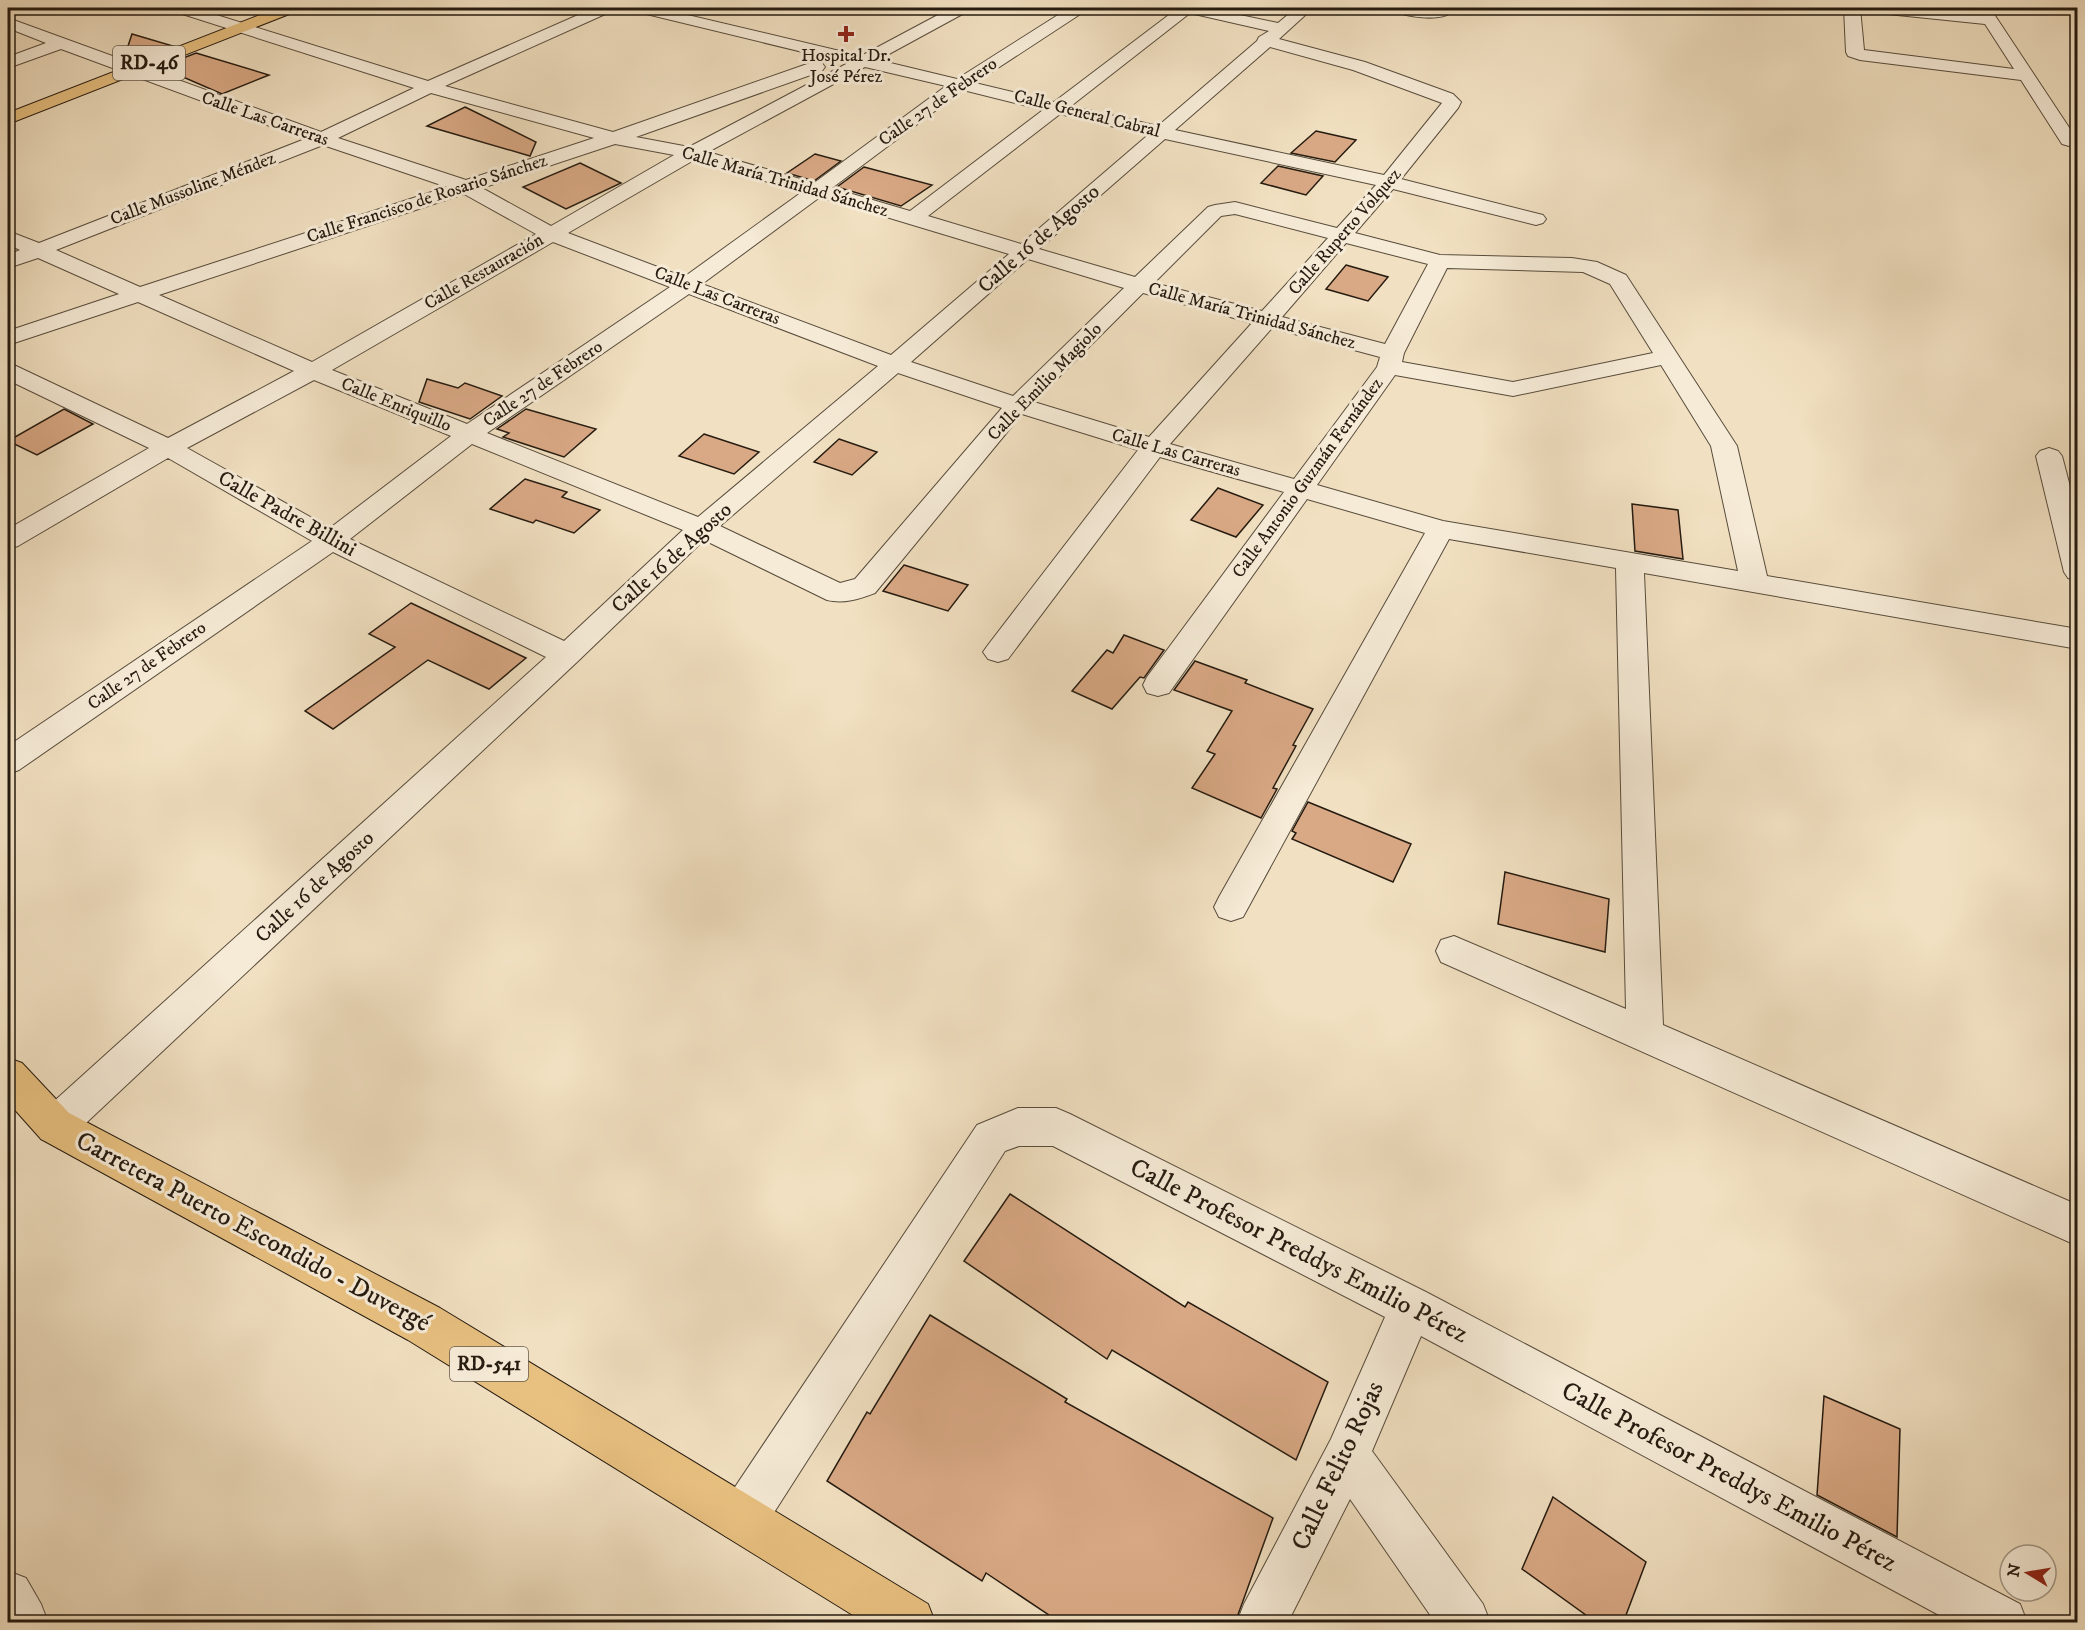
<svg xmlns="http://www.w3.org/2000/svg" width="2085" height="1630" font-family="'IM FELL DW Pica',serif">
<rect width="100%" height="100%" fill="#f1e0c1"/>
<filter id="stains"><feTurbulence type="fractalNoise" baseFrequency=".00333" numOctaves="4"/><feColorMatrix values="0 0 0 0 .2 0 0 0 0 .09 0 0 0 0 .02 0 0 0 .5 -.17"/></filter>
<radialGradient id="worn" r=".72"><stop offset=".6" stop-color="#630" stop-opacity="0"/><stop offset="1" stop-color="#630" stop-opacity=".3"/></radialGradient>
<g fill="#d9a985" stroke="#251b10" stroke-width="1.5">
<polygon points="132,34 173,46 141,59 126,52"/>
<polygon points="196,53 269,75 222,94 160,67"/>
<polygon points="465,107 536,142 530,156 427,126"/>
<polygon points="1316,131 1356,140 1335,162 1291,153"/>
<polygon points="815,154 841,161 814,181 787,173"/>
<polygon points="580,163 621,183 566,209 523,187"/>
<polygon points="1278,166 1323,176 1306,195 1261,183"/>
<polygon points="864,167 932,185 901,206 837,187"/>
<polygon points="1346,265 1388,277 1368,301 1326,289"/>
<polygon points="427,379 458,388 465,383 502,396 470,419 419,402"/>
<polygon points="64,409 93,424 37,455 8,441"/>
<polygon points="526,409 596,429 564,457 503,437 509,433 497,429"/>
<polygon points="704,434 759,452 734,474 679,456"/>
<polygon points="839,439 877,452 852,475 814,462"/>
<polygon points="525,479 567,492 562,497 600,510 574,533 536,520 533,523 490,509"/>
<polygon points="1218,488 1263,505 1236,537 1191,520"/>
<polygon points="1632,504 1678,510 1683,559 1635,551"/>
<polygon points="904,565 968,585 948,611 883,591"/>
<polygon points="411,603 526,658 489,689 428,660 333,729 305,711 395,647 369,634"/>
<polygon points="1124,635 1164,650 1144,678 1140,677 1112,709 1072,691 1107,650 1113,653"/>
<polygon points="1195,661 1247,680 1245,683 1313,709 1293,745 1296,746 1273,788 1277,789 1261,818 1192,788 1215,754 1207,751 1232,711 1174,690"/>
<polygon points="1308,802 1411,844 1393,882 1292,839 1296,833 1292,831"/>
<polygon points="1505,872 1609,899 1605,952 1498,924"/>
<polygon points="1010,1194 1185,1307 1188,1302 1328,1382 1296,1460 1112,1350 1107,1359 964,1261"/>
<polygon points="930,1315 1067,1399 1065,1402 1273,1518 1235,1623 1061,1623 986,1573 982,1581 827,1481 867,1412 870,1414"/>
<polygon points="1824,1396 1900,1429 1897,1537 1817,1495"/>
<polygon points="1553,1497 1646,1562 1623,1623 1597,1623 1522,1569"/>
</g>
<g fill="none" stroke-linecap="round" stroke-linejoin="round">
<defs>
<g id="street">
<path d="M171,8h23l234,73 166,-73h20l-2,3 -167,75 168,46 197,-69h12l3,4 -3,4 -186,66 53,10 159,-84 -214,-52 -2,-3h26l203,48 90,-48h19l-2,3 -90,49 79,19 112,-71h18l-2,3 -110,72 79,19 124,-94h29l71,15 18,-15h17l-34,31 86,23 88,32 8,8 -3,6 -57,71 142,36 3,4 -3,4 -7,2 -143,-36 -38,44 85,22 132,3 25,4 29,13 111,171 30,130 311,53v20l-434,-76 19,452 415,180v41l-637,-284 -5,-11 5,-11 13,-4 172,73 -10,-441 -167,-29 -206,378 -12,4 -12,-4 -5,-10 5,-10 206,-364 -118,-34 -138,194 -11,3 -11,-3 -4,-8 4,-8 137,-185 -124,-35 -152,202 -10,3 -10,-3 -5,-7 5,-7 150,-195 -116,-36 -147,179c-16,6 -31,11 -48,7l-123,-60 -127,122 -508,477 -14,5 -14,-5 -6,-13 6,-13 505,-456 -213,-105 -314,218 -11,4v-28l304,-205 -144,-83 -150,88 -10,3v-20l141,-81 -141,-68v-16l8,2 152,72 126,-67 -156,-69 -130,43v-14l111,-37 -81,-36 -30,10v-13l12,-5 -12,-6v-13l31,12 266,-104 -244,-90 -53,19v-11l38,-14 -38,-15v-10l313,114 93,-44 -241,-77zM1190,13l79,18 -10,6 -2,4 -99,85 -87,-20zM1270,47l83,23 89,33 -58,72 -209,-45zM865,67l81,19 -132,97 -106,-31zM963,90l80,20 -133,101 -78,-23zM431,93l163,45 -128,42 -128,-42zM1060,114l88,21 -127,109 -93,-28zM1165,139l211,46 -39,43 -102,-26 -20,3 -7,2 -73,70 -96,-28zM615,144l59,11 -123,71 -69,-38zM323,145l124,42 -307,100 -84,-37zM694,160l108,32 -118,85 -116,-44zM464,194l72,40 -224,128 -153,-67zM820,197l189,57 -118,101 -189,-71zM1235,214l93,24 -66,73 -108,-28 67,-67zM553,242l117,45 -203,137 -135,-54zM1346,243l82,21 -43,80 -103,-27zM1028,259l96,29 -111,108 -102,-34zM1447,268l136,4 27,12 43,69 -140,29 -111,-20 2,-9zM1143,293l109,30 -103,114 -115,-35zM689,294l189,72 -180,151 -211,-84zM1272,328l108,29 -3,10 -83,112 -124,-35zM1661,365l50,81 27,125 -295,-50 -126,-36 78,-110 118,21zM898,373l104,35 -147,171 -15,4 -120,-57zM314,380l137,56 -121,92 -143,-80zM472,444l211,86 -119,111 -214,-102z"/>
<path d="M1391,8h64c-4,5 -10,9 -17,9 -11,2 -40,-1 -47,-9z"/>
<polygon points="1844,8 1860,8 1864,50 2014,69 1985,24 1878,13 1870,8 1918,8 1978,14 1974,8 1990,8 2078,141 2069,146 2062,144 2021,80 1860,60 1848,56 1846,52"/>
<polygon points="2049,448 2058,451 2062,456 2078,517 2078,581 2068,578 2064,572 2036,456 2040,451"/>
<polygon points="1018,1108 1056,1108 1070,1114 1426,1292 2020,1604 2027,1622 1952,1622 1421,1336 1372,1451 1483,1604 1490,1622 1435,1622 1350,1499 1288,1622 1237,1622 1244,1604 1331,1439 1385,1317 1053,1146 1019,1146 1005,1151 759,1536 742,1543 725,1536 718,1519 725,1502 977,1125"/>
<polygon points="8,1571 26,1578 41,1604 48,1622 8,1622"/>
</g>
<g id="primary">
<polygon points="278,8 299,8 297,11 8,124 8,113"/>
<polygon points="8,1058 22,1063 69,1113 440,1308 928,1604 935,1622 864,1622 408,1340 41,1139 8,1102"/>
</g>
</defs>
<use href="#street" stroke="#584c3c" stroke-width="2"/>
<use href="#primary" stroke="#251b10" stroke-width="2"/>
<use href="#street" fill="#f6ebd7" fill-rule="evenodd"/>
<use href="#primary" fill="#e8c080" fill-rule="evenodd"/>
</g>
<path fill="#8f2418" stroke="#f6ebd7" stroke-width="2" d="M843 25h6v6h6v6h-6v6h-6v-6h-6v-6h6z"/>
<g text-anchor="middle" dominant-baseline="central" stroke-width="6" stroke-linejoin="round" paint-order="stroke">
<g font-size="18" fill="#251b10" stroke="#f6ebd7">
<text x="846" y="56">Hospital Dr.<tspan x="846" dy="21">José Pérez</tspan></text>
</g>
<g font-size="18" fill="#251b10" stroke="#f6ebd7">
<text transform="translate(938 102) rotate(-35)">Calle 27 de Febrero</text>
<text transform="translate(1087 114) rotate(14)">Calle General Cabral</text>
<text transform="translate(265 119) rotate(19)">Calle Las Carreras</text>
<text transform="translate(785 182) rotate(16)">Calle María Trinidad Sánchez</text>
<text transform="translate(193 189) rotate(-21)">Calle Mussoline Méndez</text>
<text transform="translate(427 199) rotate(-18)">Calle Francisco de Rosario Sánchez</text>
<text transform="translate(1345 232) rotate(-49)">Calle Ruperto Volquez</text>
<text transform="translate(484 272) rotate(-30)">Calle Restauración</text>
<text transform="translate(717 296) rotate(21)">Calle Las Carreras</text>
<text transform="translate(1252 316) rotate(15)">Calle María Trinidad Sánchez</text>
<text transform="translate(1045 382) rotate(-46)">Calle Emilio Magiolo</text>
<text transform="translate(543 384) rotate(-34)">Calle 27 de Febrero</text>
<text transform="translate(396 405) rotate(22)">Calle Enriquillo</text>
<text transform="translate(1176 453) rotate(16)">Calle Las Carreras</text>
<text transform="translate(1308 478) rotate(-54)">Calle Antonio Guzmán Fernández</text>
<text transform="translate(147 666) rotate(-35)">Calle 27 de Febrero</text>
</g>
<g fill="#f6ebd7" stroke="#64594c" stroke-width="1.5">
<rect x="113" y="46" width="72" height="34" rx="4.5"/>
<rect x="450" y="1347" width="78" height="34" rx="4.5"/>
</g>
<g font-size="20" font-weight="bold" fill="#251b10">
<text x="149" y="63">RD-46</text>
<text x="489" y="1364">RD-541</text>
</g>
<g font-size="21" fill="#251b10" stroke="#f6ebd7">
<text transform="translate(1039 239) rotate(-41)">Calle 16 de Agosto</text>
<text transform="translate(287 514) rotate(29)">Calle Padre Billini</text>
<text transform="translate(672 558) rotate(-42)">Calle 16 de Agosto</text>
<text transform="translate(315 887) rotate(-43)">Calle 16 de Agosto</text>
</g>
<g font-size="26" fill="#251b10" stroke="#f6ebd7">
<text transform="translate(253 1232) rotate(28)">Carretera Puerto Escondido - Duvergé</text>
<text transform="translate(1299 1251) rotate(27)">Calle Profesor Preddys Emilio Pérez</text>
<text transform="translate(1338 1466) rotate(-65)">Calle Felito Rojas</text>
<text transform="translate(1729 1477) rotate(28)">Calle Profesor Preddys Emilio Pérez</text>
</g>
</g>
<rect width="2085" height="1630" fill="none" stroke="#f1e0c1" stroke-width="30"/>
<rect x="9" y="9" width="2067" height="1612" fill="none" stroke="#251b10" stroke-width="3"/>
<rect x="15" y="15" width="2055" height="1600" fill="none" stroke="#251b10" stroke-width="1.5"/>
<g transform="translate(2028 1573) rotate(281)"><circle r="28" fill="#f6ebd7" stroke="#a29887" stroke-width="1.5"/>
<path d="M0-4.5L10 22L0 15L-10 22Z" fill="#8f2418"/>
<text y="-9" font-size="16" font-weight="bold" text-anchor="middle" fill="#251b10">N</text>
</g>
<rect width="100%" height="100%" filter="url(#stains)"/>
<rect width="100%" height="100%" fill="url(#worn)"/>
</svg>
